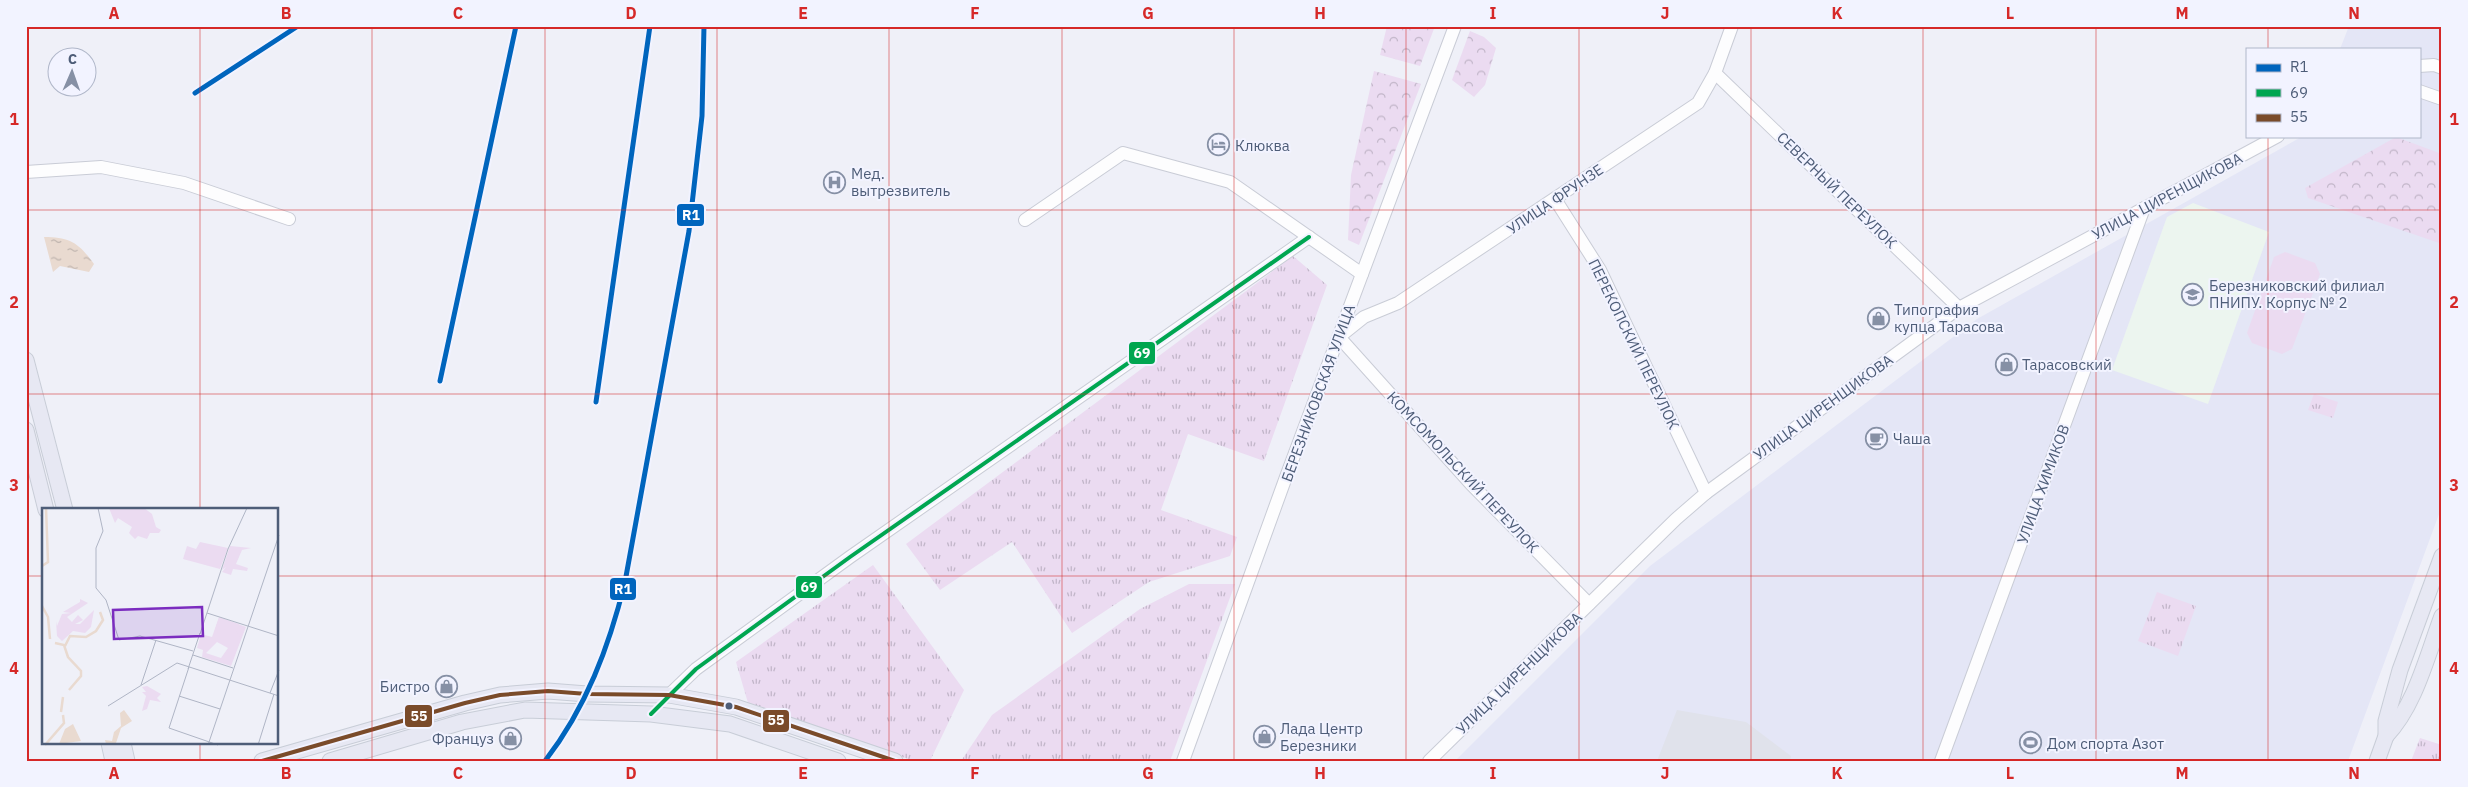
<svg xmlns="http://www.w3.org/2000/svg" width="2468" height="787" font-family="'IBM Plex Sans',sans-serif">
<defs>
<pattern id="grass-tufts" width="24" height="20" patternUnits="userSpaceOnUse" patternTransform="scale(1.25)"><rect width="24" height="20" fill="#ebdbf1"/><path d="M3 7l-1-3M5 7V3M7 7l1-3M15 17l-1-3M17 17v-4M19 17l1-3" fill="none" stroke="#c1b5c8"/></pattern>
<pattern id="forest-crowns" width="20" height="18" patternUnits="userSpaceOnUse" patternTransform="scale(1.25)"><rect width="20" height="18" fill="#ebdbf1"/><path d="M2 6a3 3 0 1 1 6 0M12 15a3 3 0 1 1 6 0" fill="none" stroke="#c1b5c8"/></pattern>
<pattern id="water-ripples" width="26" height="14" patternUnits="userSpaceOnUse" patternTransform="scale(1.25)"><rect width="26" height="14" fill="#e9dad0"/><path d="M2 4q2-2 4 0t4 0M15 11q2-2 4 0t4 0" fill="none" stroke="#bfb4ae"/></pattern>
</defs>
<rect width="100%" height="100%" fill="#eff0f8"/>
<polygon fill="#e4e6f6" points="2349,26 2442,26 2442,506 2348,761 1455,761 1650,566 1977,319 2303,136 2419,136 2419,49 2340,49"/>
<polygon fill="#e0e2eb" points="1677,710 1746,722 1791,756 1790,761 1657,761"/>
<polygon fill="#ecf5ef" points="2193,203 2269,232 2208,404 2112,370 2167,217"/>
<g fill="url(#grass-tufts)">
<polygon points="1293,256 1327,285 1264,461 1188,434 1161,510 1237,537 1230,556 1149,582 1072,633 1012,542 940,590 906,544"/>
<polygon points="2314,394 2338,402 2333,418 2308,410"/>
<polygon points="873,565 964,690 930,761 914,761 748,703 736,662"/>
<polygon points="1189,584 1235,584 1170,761 961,761 992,715 1140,609"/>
<polygon points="2157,592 2196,606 2178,656 2138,641"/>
<polygon points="2420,738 2442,745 2442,761 2411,761"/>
</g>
<g fill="url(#forest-crowns)">
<polygon points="1387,26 1435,26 1420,66 1380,55"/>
<polygon points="1470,31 1484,37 1496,48 1485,85 1474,97 1452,80"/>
<polygon points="1374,71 1421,84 1359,245 1348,240 1351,175"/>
<polygon points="2396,137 2442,154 2442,244 2308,198 2305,188"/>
</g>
<polygon fill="#ebdbf1" points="2285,252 2315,263 2320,274 2292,349 2282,354 2252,343 2247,333 2274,257"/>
<path fill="url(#water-ripples)" d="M44,237c26,0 35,6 50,27l-5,8 -29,-6 -7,6z"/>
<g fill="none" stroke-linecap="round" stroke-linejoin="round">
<defs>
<g id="minor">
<polyline points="2419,66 2434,65 2442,68"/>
<polyline points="1715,73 1959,308"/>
<polyline points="2419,91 2442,99"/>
<polyline points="26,172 101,167 184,183 289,219"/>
<polyline points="1555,199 1600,270 1706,493"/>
<polyline points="1025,220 1123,153 1230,182 1362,274"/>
<polyline points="1589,604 1471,484 1339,337 1364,317 1398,303 1698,103 1715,73 1732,26"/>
<polyline points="669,695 696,669 850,557 1309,237"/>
<polyline points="1183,761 1286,477 1455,26"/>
<polyline points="1429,761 1676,519 1706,493 1959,308 2278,136"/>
<polyline points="1941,761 2144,208"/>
</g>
<g id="major">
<polyline points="26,360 65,510"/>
<polyline points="26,430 46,510"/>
<path d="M2386,736c29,-30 41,-80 56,-120"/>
<polyline points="109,743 113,761"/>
<polyline points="123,743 127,761"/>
<polyline points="262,761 465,703 500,695 548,691 587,694 669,695 736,707 895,761"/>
<polyline points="330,761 462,722 525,710 651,714 730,724 838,761"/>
<polyline points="2377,761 2386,736 2386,721 2400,670 2442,556"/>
</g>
</defs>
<use href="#minor" stroke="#c9ccd6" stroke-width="14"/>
<use href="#major" stroke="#c8cdd7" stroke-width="17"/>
<use href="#minor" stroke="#fdfdfe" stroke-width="12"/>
<use href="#major" stroke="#e7e8f3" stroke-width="15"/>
<defs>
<polyline id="bus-1" points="651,714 696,669 850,557 1309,237"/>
<polyline id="bus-2" points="262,761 465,703 500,695 548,691 587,694 669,695 736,707 895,761"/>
</defs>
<use href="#bus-1" stroke="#f2f3ff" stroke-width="8"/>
<use href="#bus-2" stroke="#f2f3ff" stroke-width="8"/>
<use href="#bus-1" stroke="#00a651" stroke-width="4"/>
<use href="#bus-2" stroke="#7a4b2a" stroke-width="4"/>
<defs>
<g id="rail-1">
<polyline points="195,93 298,26"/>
<polyline points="440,381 516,26"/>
<polyline points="596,402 650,26"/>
<path d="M545,761c41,-53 64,-114 80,-179l64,-351 13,-115 2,-90"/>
</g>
</defs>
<use href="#rail-1" stroke="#f2f3ff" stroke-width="9"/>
<use href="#rail-1" stroke="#0065bd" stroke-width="5"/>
</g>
<path fill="none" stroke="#d62828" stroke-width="1" stroke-opacity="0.55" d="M200,26v484M372,26v735M545,26v735M717,26v735M889,26v735M1062,26v735M1234,26v735M1406,26v735M1579,26v735M1751,26v735M1923,26v735M2096,26v735M2268,26v23M2268,136v625M26,210h2416M26,394h2416M26,576h18M278,576h2164M200,743v18"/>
<defs>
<symbol id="hotel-ring" viewBox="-11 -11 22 22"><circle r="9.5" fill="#f2f3ff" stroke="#8690a5" stroke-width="1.5"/><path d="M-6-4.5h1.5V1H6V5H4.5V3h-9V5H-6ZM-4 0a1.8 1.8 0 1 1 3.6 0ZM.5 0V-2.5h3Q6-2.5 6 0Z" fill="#8690a5"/></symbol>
<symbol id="hospital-ring" viewBox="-11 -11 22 22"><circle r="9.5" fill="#f2f3ff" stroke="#8690a5" stroke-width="1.5"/><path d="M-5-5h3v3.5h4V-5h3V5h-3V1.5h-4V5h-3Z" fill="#8690a5"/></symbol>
<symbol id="university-ring" viewBox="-11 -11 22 22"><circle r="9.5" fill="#f2f3ff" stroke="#8690a5" stroke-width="1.5"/><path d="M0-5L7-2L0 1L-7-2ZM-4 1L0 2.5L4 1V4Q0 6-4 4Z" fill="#8690a5"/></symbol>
<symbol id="shop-ring" viewBox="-11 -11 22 22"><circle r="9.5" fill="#f2f3ff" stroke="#8690a5" stroke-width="1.5"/><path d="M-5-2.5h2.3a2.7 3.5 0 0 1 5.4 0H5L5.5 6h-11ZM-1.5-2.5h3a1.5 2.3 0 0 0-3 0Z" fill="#8690a5"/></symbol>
<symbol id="cafe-ring" viewBox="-11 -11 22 22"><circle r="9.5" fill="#f2f3ff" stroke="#8690a5" stroke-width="1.5"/><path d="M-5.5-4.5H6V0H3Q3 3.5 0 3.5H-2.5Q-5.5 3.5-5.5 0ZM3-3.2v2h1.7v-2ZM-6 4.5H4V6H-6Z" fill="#8690a5"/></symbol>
<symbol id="stadium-ring" viewBox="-11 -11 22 22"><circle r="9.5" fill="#f2f3ff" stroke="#8690a5" stroke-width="1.5"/><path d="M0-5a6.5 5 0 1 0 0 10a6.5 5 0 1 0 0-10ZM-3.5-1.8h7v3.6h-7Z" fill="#8690a5"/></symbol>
</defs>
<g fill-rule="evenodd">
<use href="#hotel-ring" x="1206" y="132" width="25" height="25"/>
<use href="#hospital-ring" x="822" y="170" width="25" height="25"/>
<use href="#university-ring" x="2180" y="282" width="25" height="25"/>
<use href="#shop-ring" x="1866" y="306" width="25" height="25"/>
<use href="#shop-ring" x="1994" y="352" width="25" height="25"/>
<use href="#cafe-ring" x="1864" y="426" width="25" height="25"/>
<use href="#shop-ring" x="434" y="674" width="25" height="25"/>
<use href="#shop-ring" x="1252" y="724" width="25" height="25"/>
<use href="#shop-ring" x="498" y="726" width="25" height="25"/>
<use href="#stadium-ring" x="2018" y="730" width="25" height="25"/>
</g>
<circle fill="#4e5d78" stroke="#f2f3ff" stroke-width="2" cx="729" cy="706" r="4.5"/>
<g text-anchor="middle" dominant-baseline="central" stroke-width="4" stroke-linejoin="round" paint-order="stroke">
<g font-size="15" fill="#4e5d78" stroke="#f2f3ff" text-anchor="start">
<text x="1235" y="145">Клюква</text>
<text x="851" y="173">Мед.<tspan x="851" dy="17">вытрезвитель</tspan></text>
<text x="2209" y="285">Березниковский филиал<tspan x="2209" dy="17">ПНИПУ. Корпус № 2</tspan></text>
<text x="1894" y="309">Типография<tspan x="1894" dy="17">купца Тарасова</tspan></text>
<text x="2022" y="364">Тарасовский</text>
<text x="1893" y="438">Чаша</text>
<text x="430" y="686" text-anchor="end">Бистро</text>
<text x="1280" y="728">Лада Центр<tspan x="1280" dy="17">Березники</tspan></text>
<text x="494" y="738" text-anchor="end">Француз</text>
<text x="2047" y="743">Дом спорта Азот</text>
</g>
<g font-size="15" fill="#4e5d78" stroke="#f2f3ff">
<text transform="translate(1837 190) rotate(44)">СЕВЕРНЫЙ ПЕРЕУЛОК</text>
<text transform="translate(2167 196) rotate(-28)">УЛИЦА ЦИРЕНЩИКОВА</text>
<text transform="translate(1555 199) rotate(-34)">УЛИЦА ФРУНЗЕ</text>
<text transform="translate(1634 344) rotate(64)">ПЕРЕКОПСКИЙ ПЕРЕУЛОК</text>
<text transform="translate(1318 393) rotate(-70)">БЕРЕЗНИКОВСКАЯ УЛИЦА</text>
<text transform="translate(1823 407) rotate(-36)">УЛИЦА ЦИРЕНЩИКОВА</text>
<text transform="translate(1463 472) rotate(47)">КОМСОМОЛЬСКИЙ ПЕРЕУЛОК</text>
<text transform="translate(2043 484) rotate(-70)">УЛИЦА ХИМИКОВ</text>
<text transform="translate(1519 673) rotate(-44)">УЛИЦА ЦИРЕНЩИКОВА</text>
</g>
</g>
<g transform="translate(42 508)">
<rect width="236" height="236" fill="#eff0f8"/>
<path d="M67,0h35l8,6 4,13 5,3 -2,3h-9l-3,6 -9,-3 -3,3 -6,-6 3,-6 -14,-9 -3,5zM177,109l27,10 -15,39 -29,-9 1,-7 -6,-2 4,-14 11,3zM175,134l11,6 -7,10 -15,-5zM105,178l14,8 -4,4 4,4 -11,-2 -3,9 -5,2 4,-15 -4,-4h4l-4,-5z" fill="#ebdbf1" fill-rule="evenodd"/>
<path d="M158,34l28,6 -8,21 -37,-10 4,-13 9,3zM188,38l21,2 -9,2 -6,14 12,4 -1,3 -14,-2 -2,6 -9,-3 4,-5 -4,3zM38,91l8,4 -21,14 5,5 6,-7 5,5 -8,4h5l14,-14 -3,17 -6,6 -12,-2 -11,10 -5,-5 -1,-15 1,5 5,-12 9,-1 -8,-1 17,-10zM177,110l20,6 -2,5 5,6 -2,2 -4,-6 -2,4 -11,-7h-7l2,5h-4z" fill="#ebdbf1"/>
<path d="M82,202l8,11 -11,7 -5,15 -10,1 -1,-4 7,1 2,-9 7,-6 -1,-13zM31,216l8,17 -22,3 6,-15z" fill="#e9dad0"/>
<path fill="none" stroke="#e9dad0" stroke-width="2.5" d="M0,58l6,-4 -2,-54M0,98l6,11 2,22M13,135l9,2 4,12 13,14v5l-12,14M23,138l5,-10 16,1 10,-6 7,-11 -3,-8M19,204l2,-15M3,237l19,-22 -1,-8"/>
<path fill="none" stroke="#afb5c5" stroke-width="1" d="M56,0l5,23 -7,17v40l10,12 13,40 21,-4 53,15M165,105l72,23M158,126l28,-85 19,-41M151,147l40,13M147,159l-20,61 49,17M146,161l12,-36M99,177l15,-45M228,185l9,-23M137,188l41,13M66,198l69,-43 102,33M166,237l71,-210M216,237l16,-51"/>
<path fill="#7b2cbf" fill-opacity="0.15" stroke="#7b2cbf" stroke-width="2.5" d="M160,99l1,29 -89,3 -1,-29z"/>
<rect width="236" height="236" fill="none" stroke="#4e5d78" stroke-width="2.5"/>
</g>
<g stroke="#f2f3ff" stroke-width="2">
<rect x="676" y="203" width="29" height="24" rx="5" fill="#0065bd"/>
<rect x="1128" y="341" width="28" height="24" rx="5" fill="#00a651"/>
<rect x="795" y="575" width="28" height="24" rx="5" fill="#00a651"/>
<rect x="609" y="577" width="28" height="24" rx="5" fill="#0065bd"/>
<rect x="404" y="704" width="29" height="24" rx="5" fill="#7a4b2a"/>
<rect x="762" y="709" width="28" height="24" rx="5" fill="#7a4b2a"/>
</g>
<g font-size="14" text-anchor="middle" font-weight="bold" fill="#fff">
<text x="691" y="220">R1</text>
<text x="1142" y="358">69</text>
<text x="809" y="592">69</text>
<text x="623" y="594">R1</text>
<text x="419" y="721">55</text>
<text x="776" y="725">55</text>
</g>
<rect width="2468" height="787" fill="none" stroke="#f2f3ff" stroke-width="55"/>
<rect x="2246" y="48" width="175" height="90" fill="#f2f3ff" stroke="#b0b7c9"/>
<rect x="2256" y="64" width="25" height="8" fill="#0065bd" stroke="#b0b7c9"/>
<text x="2290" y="72" font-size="15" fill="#4e5d78">R1</text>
<rect x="2256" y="89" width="25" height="8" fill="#00a651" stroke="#b0b7c9"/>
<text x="2290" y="98" font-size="15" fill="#4e5d78">69</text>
<rect x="2256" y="114" width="25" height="8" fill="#7a4b2a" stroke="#b0b7c9"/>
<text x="2290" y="122" font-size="15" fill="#4e5d78">55</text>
<g transform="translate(72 72) rotate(2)"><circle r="24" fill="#f2f3ff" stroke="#b0b7c9"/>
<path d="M0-4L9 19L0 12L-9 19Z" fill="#8690a5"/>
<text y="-8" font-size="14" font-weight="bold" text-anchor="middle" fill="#4e5d78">С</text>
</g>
<rect x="28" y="28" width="2412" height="732" fill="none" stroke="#d62828" stroke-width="2"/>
<g font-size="16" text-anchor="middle" font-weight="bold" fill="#d62828">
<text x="114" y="19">A</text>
<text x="286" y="19">B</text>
<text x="458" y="19">C</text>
<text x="631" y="19">D</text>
<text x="803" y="19">E</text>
<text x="975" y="19">F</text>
<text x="1148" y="19">G</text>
<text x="1320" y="19">H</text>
<text x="1493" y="19">I</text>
<text x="1665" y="19">J</text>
<text x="1837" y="19">K</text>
<text x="2010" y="19">L</text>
<text x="2182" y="19">M</text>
<text x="2354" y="19">N</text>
<text x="14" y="125">1</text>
<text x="2454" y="125">1</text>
<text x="14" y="308">2</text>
<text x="2454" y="308">2</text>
<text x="14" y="491">3</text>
<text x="2454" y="491">3</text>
<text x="14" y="674">4</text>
<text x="2454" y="674">4</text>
<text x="114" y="779">A</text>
<text x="286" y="779">B</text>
<text x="458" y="779">C</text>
<text x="631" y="779">D</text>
<text x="803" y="779">E</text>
<text x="975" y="779">F</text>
<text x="1148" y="779">G</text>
<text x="1320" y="779">H</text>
<text x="1493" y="779">I</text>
<text x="1665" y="779">J</text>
<text x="1837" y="779">K</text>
<text x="2010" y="779">L</text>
<text x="2182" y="779">M</text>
<text x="2354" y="779">N</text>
</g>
</svg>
